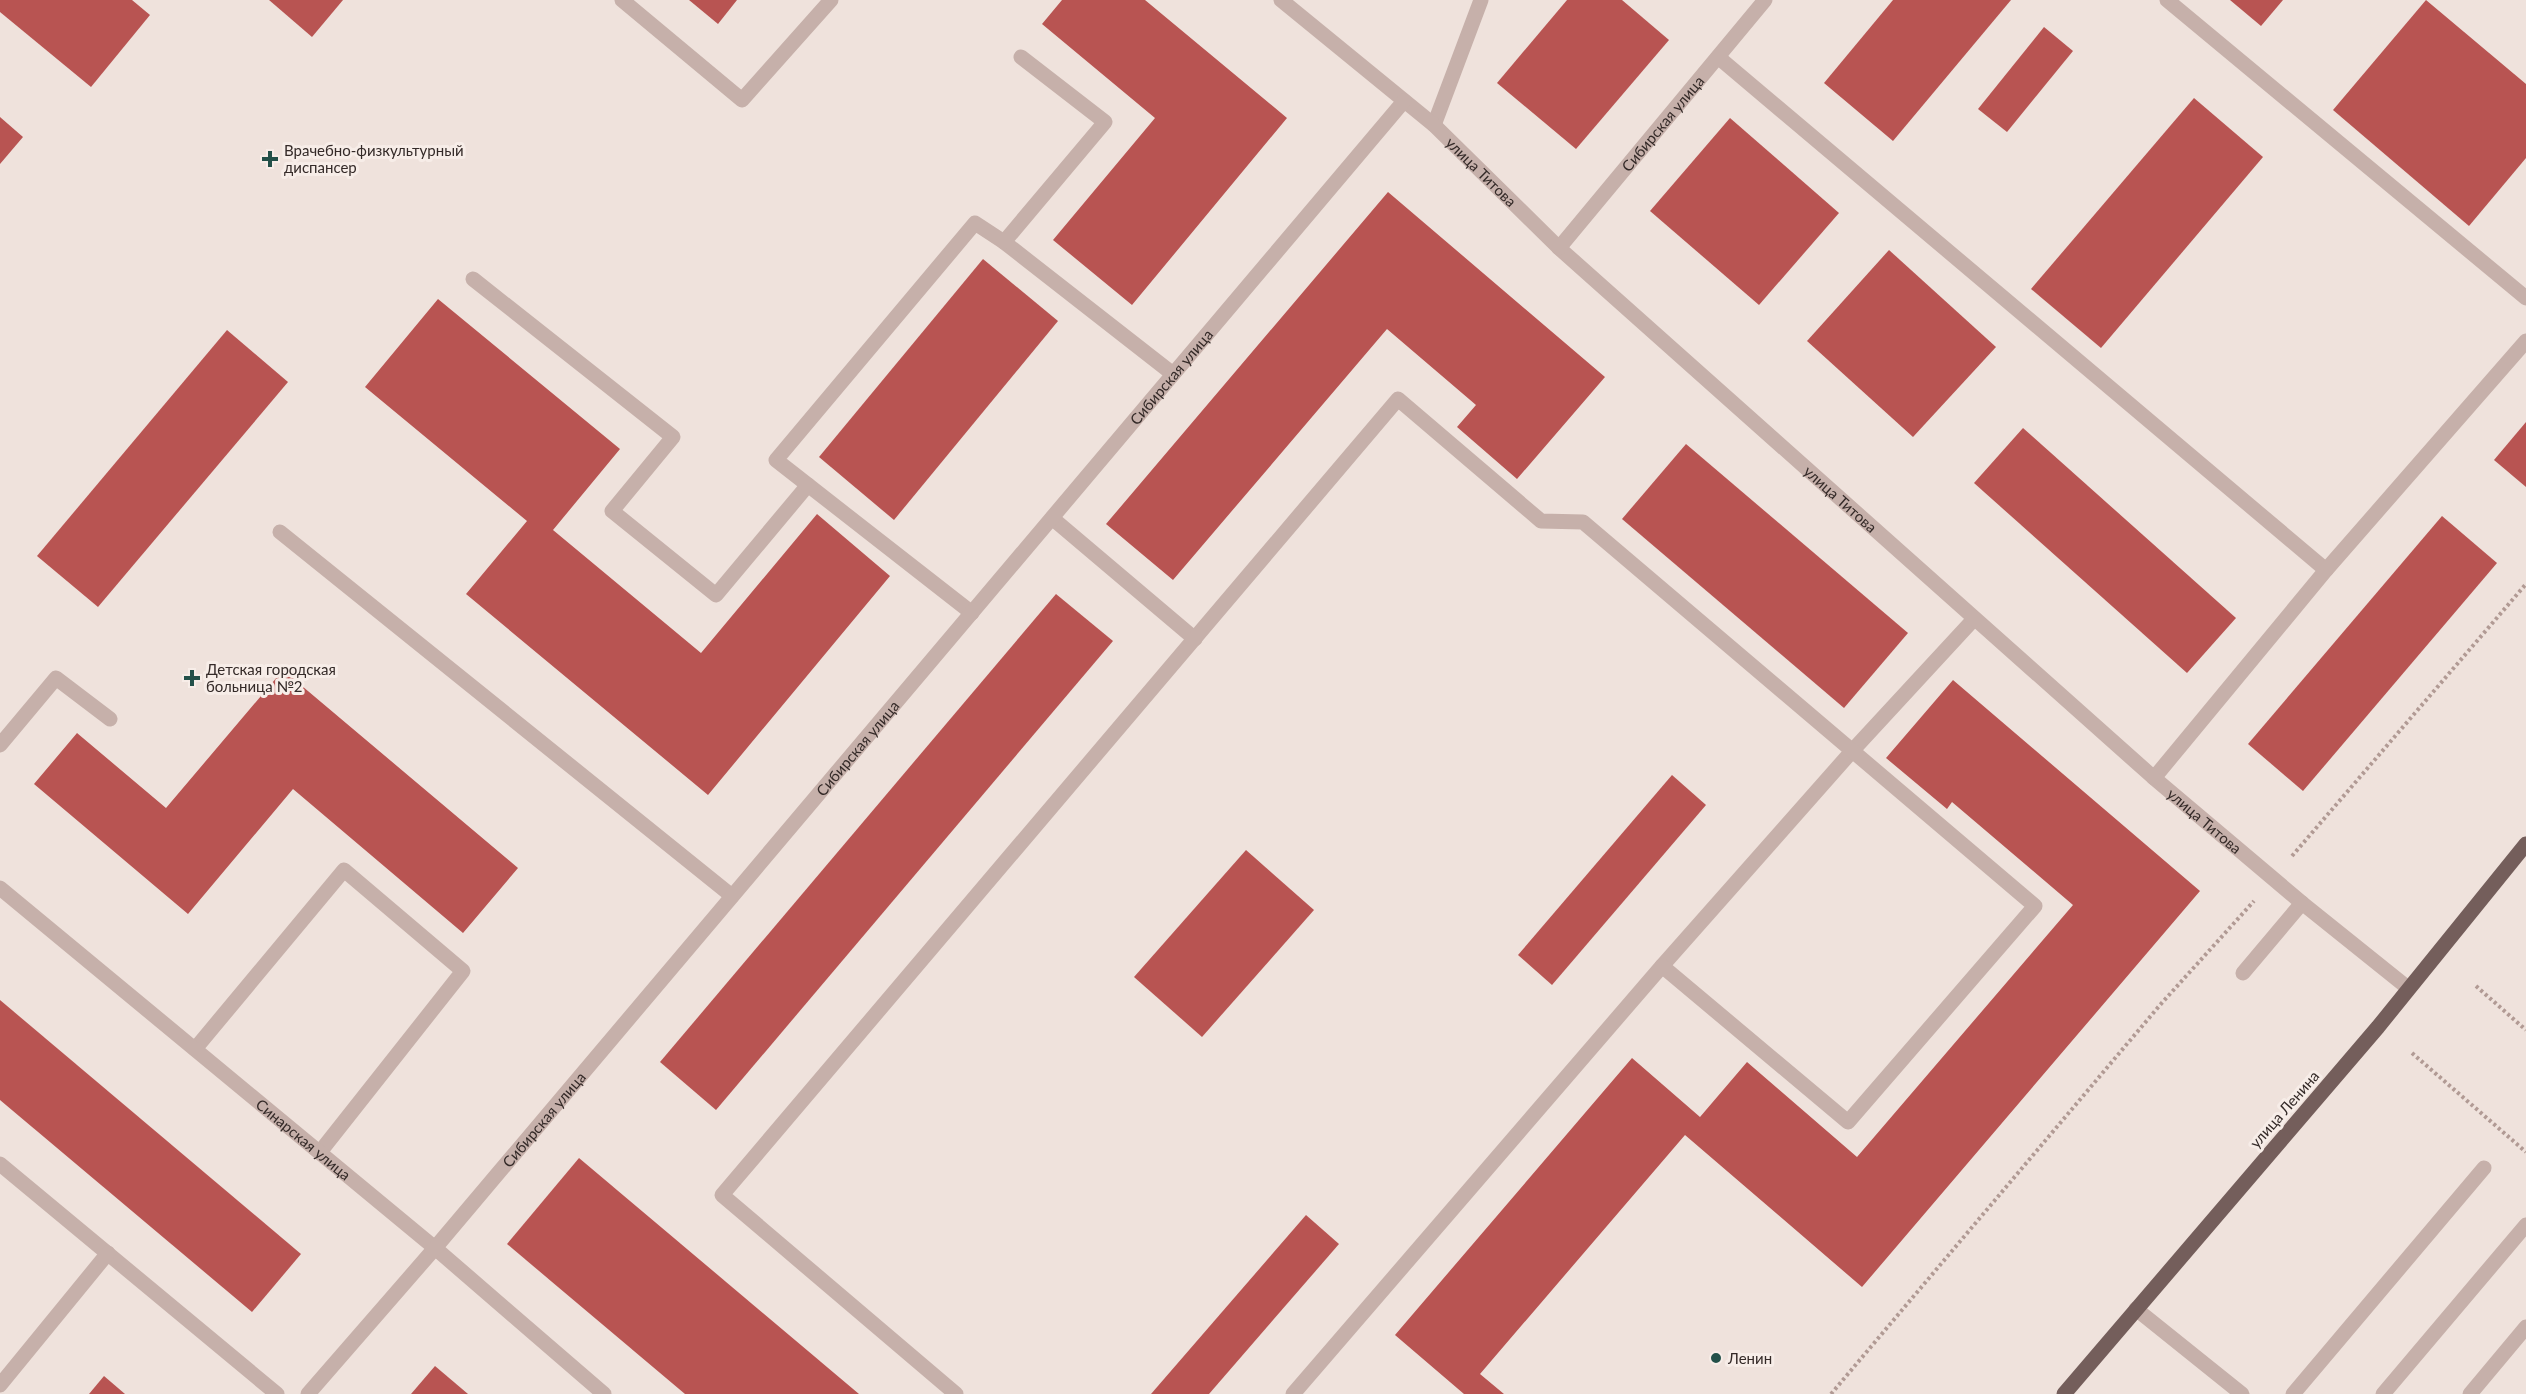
<svg xmlns="http://www.w3.org/2000/svg" width="2526" height="1394" font-family="Lato,sans-serif">
<rect width="100%" height="100%" fill="#efe2dc"/>
<g fill="#b85452">
<polygon points="0,0 132,0 150,15 91,87 0,12"/>
<polygon points="269,0 343,0 312,37"/>
<polygon points="689,0 737,0 718,24"/>
<polygon points="1062,0 1145,0 1287,118 1132,305 1053,240 1155,118 1042,24"/>
<polygon points="1567,0 1622,0 1669,40 1576,149 1497,83"/>
<polygon points="1893,0 2011,0 1893,141 1824,83"/>
<polygon points="2230,0 2283,0 2261,26"/>
<polygon points="2426,0 2526,84 2526,158 2469,226 2333,110"/>
<polygon points="2044,27 2073,51 2007,132 1978,109"/>
<polygon points="2194,98 2263,157 2101,348 2031,289"/>
<polygon points="0,117 23,137 0,164"/>
<polygon points="1730,118 1839,213 1759,305 1650,211"/>
<polygon points="1388,192 1605,377 1517,479 1457,427 1476,405 1387,329 1173,580 1106,524"/>
<polygon points="1889,250 1996,347 1913,437 1807,341"/>
<polygon points="983,259 1058,321 894,520 819,457"/>
<polygon points="438,299 620,449 553,530 701,653 817,514 890,576 708,795 466,594 527,521 365,387"/>
<polygon points="227,330 288,382 98,607 37,556"/>
<polygon points="2526,422 2526,487 2494,460"/>
<polygon points="2023,428 2236,618 2187,673 1974,483"/>
<polygon points="1686,444 1908,633 1844,708 1622,519"/>
<polygon points="2442,516 2497,563 2303,791 2248,744"/>
<polygon points="1056,594 1113,641 716,1110 660,1062"/>
<polygon points="283,670 518,868 463,933 293,789 188,914 34,784 77,733 166,808"/>
<polygon points="1953,680 2200,891 1862,1287 1685,1135 1480,1374 1504,1394 1464,1394 1395,1335 1632,1058 1700,1117 1747,1062 1857,1157 2073,905 1952,802 1947,809 1886,758"/>
<polygon points="1672,775 1706,805 1552,985 1518,955"/>
<polygon points="1246,850 1314,910 1202,1037 1134,977"/>
<polygon points="0,1000 301,1254 252,1312 0,1100"/>
<polygon points="579,1158 859,1394 685,1394 507,1244"/>
<polygon points="1306,1215 1339,1244 1209,1394 1151,1394"/>
<polygon points="435,1366 468,1394 411,1394"/>
<polygon points="104,1376 125,1394 89,1394"/>
</g>
<g fill="none" stroke-linecap="round" stroke-linejoin="round">
<g stroke="#b19a94" stroke-width="4" stroke-dasharray="3 3" stroke-linecap="butt">
<polyline points="2292,856 2526,584"/>
<polyline points="2476,986 2526,1030"/>
<polyline points="2412,1053 2526,1152"/>
<polyline points="1831,1394 2160,1005 2254,901"/>
</g>
<g stroke="#c6b0aa" stroke-width="15">
<polyline points="622,0 742,100 831,0"/>
<polyline points="2167,0 2526,298"/>
<polyline points="1021,57 1105,122 1004,242 1173,374"/>
<polyline points="1718,57 2326,570"/>
<polyline points="1434,125 1481,0"/>
<polyline points="473,279 673,437 612,511 716,595 808,485 972,613"/>
<polyline points="808,485 776,460 975,223 1004,242"/>
<polyline points="1052,518 1195,639"/>
<polyline points="280,532 732,896"/>
<polyline points="0,745 56,678 110,719"/>
<polyline points="2154,778 2326,570 2526,341"/>
<polyline points="1662,966 1853,750 1974,619"/>
<polyline points="2243,973 2302,903"/>
<polyline points="195,1049 344,870 463,971 320,1152"/>
<polyline points="0,1164 277,1394"/>
<polyline points="2136,1309 2242,1394"/>
<polyline points="0,1385 108,1253"/>
<polyline points="956,1394 722,1195 1398,399 1541,521 1583,522 2035,906 1848,1122 1662,966 1293,1394"/>
<polyline points="2293,1394 2484,1168"/>
<polyline points="2470,1394 2526,1327"/>
</g>
<g stroke="#c6b0aa" stroke-width="15">
<path id="s1" d="M1281,0l153,125 125,123 595,530 148,125 106,85"/>
<path id="s2" d="M1559,248l206,-248"/>
<path id="s3" d="M0,888l435,360 169,146"/>
<path id="s4" d="M308,1394l127,-146 969,-1147"/>
<polyline points="2383,1394 2526,1225"/>
</g>
<polyline stroke="#745e5b" stroke-width="15" points="2064,1394 2378,1027 2526,844"/>
</g>
<g fill="#235049" stroke="#f7ede8" stroke-width="2">
<path d="M267 150h6v6h6v6h-6v6h-6v-6h-6v-6h6z"/>
<path d="M189 669h6v6h6v6h-6v6h-6v-6h-6v-6h6z"/>
<circle cx="1716" cy="1358" r="6"/>
</g>
<g text-anchor="middle" dominant-baseline="central" stroke-width="6" stroke-linejoin="round" paint-order="stroke">
<g font-size="15" fill="#342a28" stroke="#f7ede8">
<text stroke="none"><textPath href="#s2" startOffset="162">Сибирская улица</textPath></text>
<text stroke="none"><textPath href="#s1" startOffset="264">улица Титова</textPath></text>
<text stroke="none"><textPath href="#s4" startOffset="1334">Сибирская улица</textPath></text>
<text stroke="none"><textPath href="#s1" startOffset="750">улица Титова</textPath></text>
<text stroke="none"><textPath href="#s4" startOffset="848">Сибирская улица</textPath></text>
<text stroke="none"><textPath href="#s1" startOffset="1236">улица Титова</textPath></text>
<text transform="translate(2284 1109) rotate(-49)">улица Ленина</text>
<text stroke="none"><textPath href="#s4" startOffset="362">Сибирская улица</textPath></text>
<text stroke="none"><textPath href="#s3" startOffset="394">Синарская улица</textPath></text>
</g>
<g font-size="15" fill="#342a28" stroke="#f7ede8" text-anchor="start">
<text x="284" y="150">Врачебно-физкультурный<tspan x="284" dy="17">диспансер</tspan></text>
<text x="206" y="669">Детская городская<tspan x="206" dy="17">больница №2</tspan></text>
<text x="1728" y="1358">Ленин</text>
</g>
</g>
</svg>
